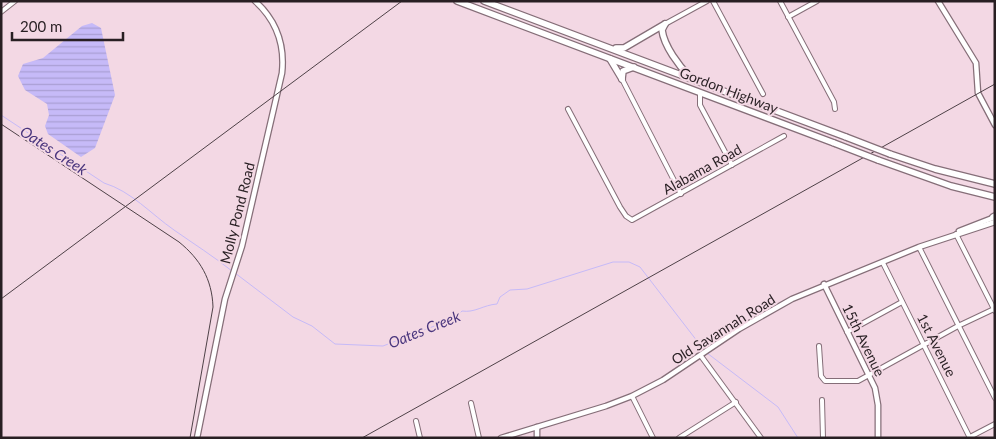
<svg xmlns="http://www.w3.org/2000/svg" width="996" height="439" font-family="Lato,sans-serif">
<defs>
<pattern id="water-rules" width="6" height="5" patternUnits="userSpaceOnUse" patternTransform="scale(1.25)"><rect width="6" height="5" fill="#c6baf8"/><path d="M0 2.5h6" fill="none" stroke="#aa9fd4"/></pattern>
</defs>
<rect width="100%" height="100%" fill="#f3d8e4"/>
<polygon fill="url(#water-rules)" points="92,23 101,28 115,95 95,148 81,157 48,134 45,126 49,115 47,104 25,90 18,76 23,64 43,58 82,26"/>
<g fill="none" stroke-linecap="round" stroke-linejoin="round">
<g stroke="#c6baf8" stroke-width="1">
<path d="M1,115l103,68c27,8 47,31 70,47 20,14 39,26 58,41"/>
<path d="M235,273l58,44 19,9 23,18 48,2 72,-28 7,-7c13,2 21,-6 35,-7l3,-7 10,-7 17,-1 86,-27h16l11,5 64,83"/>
<polyline points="707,353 778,407 798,438"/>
</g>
<defs>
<g id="minor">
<polyline points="713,1 763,94"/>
<polyline points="780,1 834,102 835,109"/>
<polyline points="1,12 15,1"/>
<polyline points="788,17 817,1"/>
<polyline points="665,24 707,1"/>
<polyline points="622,79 681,194"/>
<polyline points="700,94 700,105 732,165"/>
<polyline points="568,109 620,207 626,216 632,220 784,136"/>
<polyline points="956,234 995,311"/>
<polyline points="919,247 995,398"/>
<polyline points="883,263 970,438"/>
<polyline points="847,332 902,302"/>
<polyline points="819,346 821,376 825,381 858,381 958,326 994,309"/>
<polyline points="701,356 761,438"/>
<polyline points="632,396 653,438"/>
<polyline points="822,400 823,438"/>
<polyline points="471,403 479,438"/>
<polyline points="416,421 420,438"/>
<polyline points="970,437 995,424"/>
<polyline points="679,438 736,402"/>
</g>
<g id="tertiary">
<polyline points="938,1 976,63 978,93 995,125"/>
<polyline points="959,231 995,217"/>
<polyline points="824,284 875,388 878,405 878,438"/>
<polyline points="537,427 537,438"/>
<path d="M197,438l28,-139 17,-53 40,-173c3,-28 -6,-53 -27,-72"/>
<polyline points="501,438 606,406 632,396 663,380 739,329 792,299 919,247 995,222"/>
</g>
<g id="trunk">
<polyline points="457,1 834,143"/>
<polyline points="484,1 846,137"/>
<path d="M665,24l-3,6c2,16 17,36 28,47"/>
<polyline points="616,48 624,48 665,24"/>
<polyline points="610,59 622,79"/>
<polyline points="622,79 623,71 634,67"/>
<polyline points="890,154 935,169 995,184"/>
<polyline points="878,160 951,186 995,197"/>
<polyline points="993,217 995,216"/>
</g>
</defs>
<use href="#minor" stroke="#856e78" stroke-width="6"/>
<use href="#tertiary" stroke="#856e78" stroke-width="7"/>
<use href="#trunk" stroke="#856e78" stroke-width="8"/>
<use href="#minor" stroke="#fff" stroke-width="4"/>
<use href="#tertiary" stroke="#fff" stroke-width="4.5"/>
<use href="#trunk" stroke="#fff" stroke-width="5.5"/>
<g stroke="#4e4147" stroke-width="1">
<path d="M1,124l178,118c21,17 33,37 34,65l-23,131"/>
<polyline points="1,299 402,1"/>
<polyline points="362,438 995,84"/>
</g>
<defs>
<g id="trunk-bridge">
<polyline points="846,137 890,154"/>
<polyline points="834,143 878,160"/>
</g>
</defs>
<use href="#trunk-bridge" stroke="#856e78" stroke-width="8" stroke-linecap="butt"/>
<use href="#trunk-bridge" stroke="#fff" stroke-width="5.5"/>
</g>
<g text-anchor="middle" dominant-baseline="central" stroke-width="4" stroke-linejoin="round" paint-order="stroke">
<g font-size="14" fill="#281f23" stroke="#f3d8e4">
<text transform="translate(729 90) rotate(21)">Gordon Highway</text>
<text transform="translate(702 169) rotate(-29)">Alabama Road</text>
<text transform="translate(237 213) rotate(-76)">Molly Pond Road</text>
<text transform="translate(723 329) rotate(-32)">Old Savannah Road</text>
<text transform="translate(864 340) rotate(64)">15th Avenue</text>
<text transform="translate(937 345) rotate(63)">1st Avenue</text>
</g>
<g font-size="15" font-style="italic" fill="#49357d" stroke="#f3d8e4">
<text transform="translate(54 150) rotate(33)">Oates Creek</text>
<text transform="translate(424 329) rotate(-22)">Oates Creek</text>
</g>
</g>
<rect width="996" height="439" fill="none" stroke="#281f23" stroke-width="5"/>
<path d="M12 32v8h111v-8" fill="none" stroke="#281f23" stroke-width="2.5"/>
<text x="20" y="32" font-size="15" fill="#281f23" stroke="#f3d8e4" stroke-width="4" paint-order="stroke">200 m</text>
</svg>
